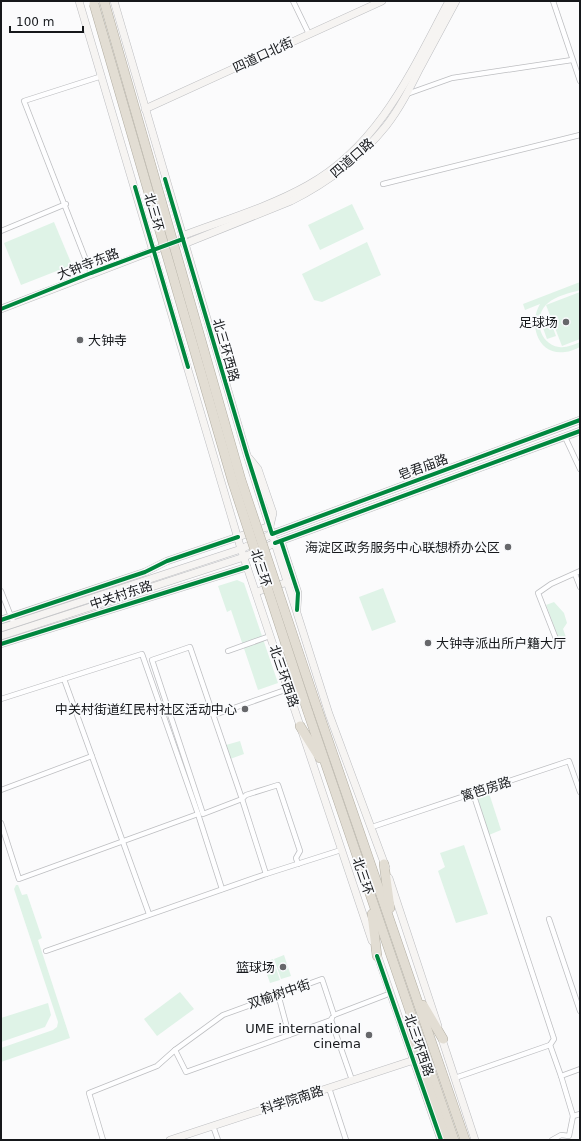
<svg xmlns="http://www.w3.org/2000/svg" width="581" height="1141" font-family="'DejaVu Sans','Noto Sans SC',sans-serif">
<rect width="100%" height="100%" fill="#fbfbfc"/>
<g fill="#dff3e7">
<polygon points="352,204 364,229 320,250 308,225"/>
<polygon points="54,222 72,265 21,285 4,243"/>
<polygon points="367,242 381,275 322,302 314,300 302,274"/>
<path d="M580,282v8c-10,3 -24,6 -32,13 -15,12 -10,41 11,44 7,1 14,-2 21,-5v5c-5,2 -10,5 -15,5 -27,4 -37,-28 -25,-48l-15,6 -2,-6z"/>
<polygon points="580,292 580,339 562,346 546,305"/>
<polygon points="549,317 556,336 547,339 540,320"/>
<polygon points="237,580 244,583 278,683 258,690 231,610 227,612 218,586"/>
<polygon points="383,588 396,622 372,631 359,597"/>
<polygon points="554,602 564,613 567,623 563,629 567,640 560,642 546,605"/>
<polygon points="240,741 244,754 230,759 226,745"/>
<polygon points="488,790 501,830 489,835 475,794"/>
<polygon points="464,845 488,914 456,923 438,871 445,867 440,853"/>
<polygon points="16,885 18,885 22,895 27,894 42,938 38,940 70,1038 1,1062 1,1048 53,1030 57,1027 58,1022 14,889"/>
<polygon points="284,955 291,976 281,979 274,959"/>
<polygon points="273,959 280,980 270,983 263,963"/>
<polygon points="180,992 194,1009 157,1036 144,1019"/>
<polygon points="48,1003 51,1015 45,1027 1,1042 1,1018"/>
</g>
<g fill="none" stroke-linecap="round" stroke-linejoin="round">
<defs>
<g id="street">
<polyline points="293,1 309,34"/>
<polyline points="553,1 580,81"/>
<polyline points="407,94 452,78 572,60"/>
<polyline points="383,184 580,135"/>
<polyline points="1,231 66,204"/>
<polyline points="91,273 24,101 102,76"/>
<polyline points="565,437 580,469"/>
<polyline points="575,574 580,587"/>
<polyline points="1,591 14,624"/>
<polyline points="558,644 538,593 551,584 580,571"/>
<polygon points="190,647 242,799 203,814 152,660"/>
<polyline points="228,651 270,636"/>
<polyline points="64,679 149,914"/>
<polyline points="1,699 142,654 198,814 222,889"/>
<polyline points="214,715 288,689"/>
<polyline points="1,790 92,756"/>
<polyline points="473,793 554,1039 550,1045 561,1076"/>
<polyline points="1,823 19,879 198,814"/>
<polyline points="372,827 569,761 580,792"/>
<polyline points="266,874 242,799 246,795 278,785 300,851 296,858 298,864"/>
<polyline points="549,919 580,1011"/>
<polyline points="46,951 266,874 341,850"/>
<polyline points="278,994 289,1035"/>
<polyline points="334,1015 386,995"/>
<polyline points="332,1018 331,1020 352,1080"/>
<polyline points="331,1020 186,1072 175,1050 223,1015 322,979 334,1015"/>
<polyline points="455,1078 550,1045"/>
<polyline points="329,1088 346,1140"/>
<polyline points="573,1116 580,1114"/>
<polyline points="213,1126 218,1140"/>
<polyline points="103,1140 89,1093 157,1066 175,1050"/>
<polyline points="552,1140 561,1135 569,1136 573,1116 561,1076 580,1069"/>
</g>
<g id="secondary">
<polyline points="79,1 241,549 372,941"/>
<polyline points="114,1 247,455 329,714 386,868"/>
<polyline points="145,109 382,1"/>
<path d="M182,236c42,-16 87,-29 126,-51 72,-40 104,-115 141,-184"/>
<path d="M184,244l107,-43c36,-18 70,-44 95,-75 14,-18 24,-38 34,-58 12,-22 24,-45 36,-67"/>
<polyline points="1,309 168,245"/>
<polyline points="249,458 258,469 273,513 270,526"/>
<polyline points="281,541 298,593 297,608"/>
<polyline points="256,592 288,582"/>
<polyline points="1,620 145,572 167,561 270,526"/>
<polyline points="1,628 241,549 272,534 580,420"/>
<polyline points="1,636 244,557 275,543 580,431"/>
<polyline points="1,644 247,567"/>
<polyline points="389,878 438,1026"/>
<polyline points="376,951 441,1140"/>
<polyline points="441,1036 475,1140"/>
<polyline points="170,1140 414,1060"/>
</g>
<g id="highway">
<polyline points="317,708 465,1140"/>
<polyline points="308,712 454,1140"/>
<polyline points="300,726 320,758"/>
<polyline points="384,864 390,908"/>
<polyline points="372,914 377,956"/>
<polyline points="423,1005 443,1039"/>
<polyline points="410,1025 413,1041 446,1140"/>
</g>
</defs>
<use href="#street" stroke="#bdbec1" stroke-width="6"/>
<use href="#secondary" stroke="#bdbec1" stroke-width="8"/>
<use href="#highway" stroke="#b2aea3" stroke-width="10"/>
<use href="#street" stroke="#fefeff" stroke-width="4.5"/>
<use href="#secondary" stroke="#f6f4f2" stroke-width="7"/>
<use href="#highway" stroke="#e2ddd3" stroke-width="9"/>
<defs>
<g id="highway-bridge">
<polyline points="104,1 241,480 317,708"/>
<polyline points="94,4 233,483 308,712"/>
</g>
</defs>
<use href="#highway-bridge" stroke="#b2aea3" stroke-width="10" stroke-linecap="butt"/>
<use href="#highway-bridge" stroke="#e2ddd3" stroke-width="9"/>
<defs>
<g id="cycleway">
<polyline points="165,179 247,455 272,534 580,420"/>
<polyline points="135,187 188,367"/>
<polyline points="1,309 91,273 183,239"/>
<polyline points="281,541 298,593 297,610"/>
<polyline points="275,543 580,431"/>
<polyline points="1,620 145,572 167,561 238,537"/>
<polyline points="1,644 247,567"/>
<polyline points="377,956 441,1140"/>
</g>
</defs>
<use href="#cycleway" stroke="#fafbfd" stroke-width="6"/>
<use href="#cycleway" stroke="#00873e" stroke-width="4"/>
</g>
<g fill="#66676a" stroke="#fafbfd" stroke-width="1.5">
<circle cx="566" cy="322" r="4"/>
<circle cx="80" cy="340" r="4"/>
<circle cx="508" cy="547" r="4"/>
<circle cx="428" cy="643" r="4"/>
<circle cx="245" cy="709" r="4"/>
<circle cx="283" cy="967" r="4"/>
<circle cx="369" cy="1035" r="4"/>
</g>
<g text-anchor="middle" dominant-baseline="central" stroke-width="3.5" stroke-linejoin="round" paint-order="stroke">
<g font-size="13" fill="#16181b" stroke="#fafbfd">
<text transform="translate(263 55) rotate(-25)">四道口北街</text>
<text transform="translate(352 158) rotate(-41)">四道口路</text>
<text transform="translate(154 212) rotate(74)">北三环</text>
<text transform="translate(88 264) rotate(-21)">大钟寺东路</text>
<text transform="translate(226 350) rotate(74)">北三环西路</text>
<text transform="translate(423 467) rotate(-20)">皂君庙路</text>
<text transform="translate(261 568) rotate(72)">北三环</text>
<text transform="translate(121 595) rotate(-18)">中关村东路</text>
<text transform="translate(284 676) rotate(71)">北三环西路</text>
<text transform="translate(486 789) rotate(-18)">篱笆房路</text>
<text transform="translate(363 876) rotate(71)">北三环</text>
<text transform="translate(279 994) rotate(-19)">双榆树中街</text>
<text transform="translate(419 1045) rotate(71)">北三环西路</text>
<text transform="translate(292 1100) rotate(-18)">科学院南路</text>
</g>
<g font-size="13" fill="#16181b" stroke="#fafbfd" text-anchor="end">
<text x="558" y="322">足球场</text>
<text x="88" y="340" text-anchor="start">大钟寺</text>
<text x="500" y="547">海淀区政务服务中心联想桥办公区</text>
<text x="436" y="643" text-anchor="start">大钟寺派出所户籍大厅</text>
<text x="237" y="709">中关村街道红民村社区活动中心</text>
<text x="275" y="967">篮球场</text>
<text x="361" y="1028">UME international<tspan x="361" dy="15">cinema</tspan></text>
</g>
</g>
<rect width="581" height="1141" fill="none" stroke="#16181b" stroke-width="4"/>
<path d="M10 26v6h73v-6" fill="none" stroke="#16181b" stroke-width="2"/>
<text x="16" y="26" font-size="12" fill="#16181b" stroke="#fafbfd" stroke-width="3" paint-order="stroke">100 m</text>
</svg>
